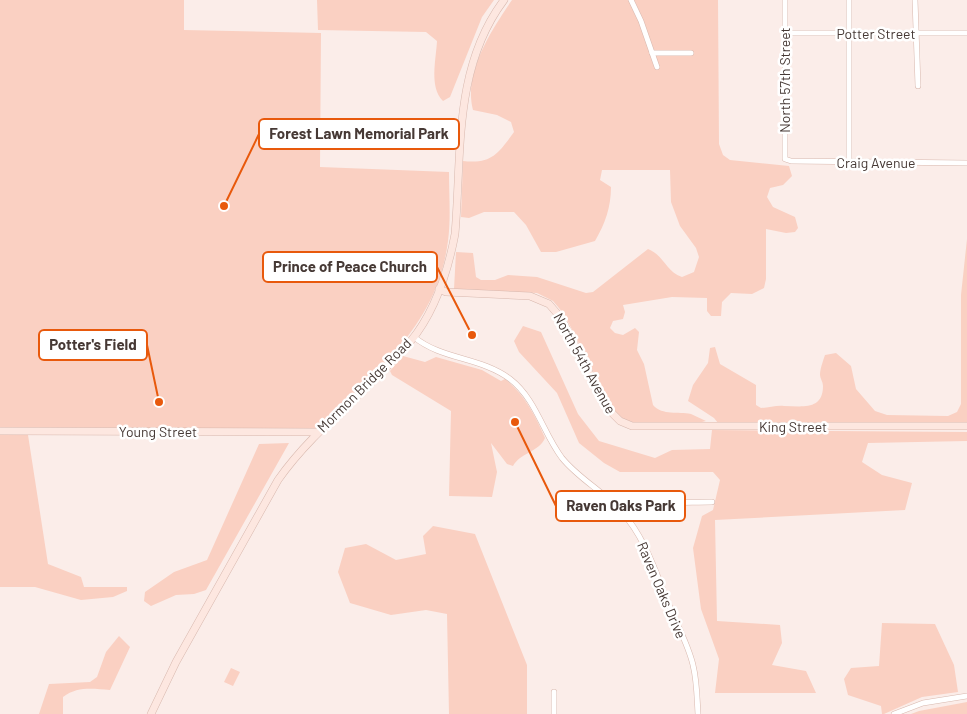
<svg xmlns="http://www.w3.org/2000/svg" width="967" height="714" font-family="Barlow,sans-serif">
<rect width="100%" height="100%" fill="#fbede9"/>
<g fill="#fad0c2">
<path d="M0,0h184v30l137,3 -1,134 129,5c0,23 2,47 -1,69 -11,87 -75,133 -134,189l-314,-2z"/>
<path d="M317,0h177l-12,17 -32,80 -7,4c-14,-14 -7,-41 -6,-60l-11,-9 -108,-2z"/>
<path d="M512,0h206l1,144 4,11 7,5 59,6 3,10 -9,9 -13,3 -3,9 6,10 22,10 3,11 -3,4 -9,1 -20,-4v50l-2,9 -12,6 -21,-1 -9,9 -1,14h-10l-4,-5v-13l-35,-1 -49,8 2,7 -2,7 -10,2 -3,7 5,5 8,2 12,-7 4,4 -2,18 7,14 9,41c10,11 25,6 38,9 5,2 10,5 15,7l-8,2h-62l-14,-4 -9,-9 -49,-96 -11,-13 -16,-8 -83,-4 2,-37 17,1 3,24 5,3h14l13,-5 29,2 49,16 7,-1 55,-43c17,7 17,22 34,28l12,-5 5,-15 -3,-9 -16,-22 -9,-24 -1,-32h-68l-2,10 11,7c0,20 -6,37 -16,54l-39,11h-15l-15,-27 -12,-13h-30l-15,6 -8,-1 2,-56c29,3 35,-7 51,-29l-3,-10 -14,-7 -24,-5c-10,-37 19,-81 39,-110z"/>
<path d="M967,239v184h-249l-4,-5 -26,-17 5,-16 15,-22 2,-15 5,-1 5,17 36,21v20l5,3c7,0 16,-3 23,-2 17,0 39,5 39,-20 0,-4 -3,-8 -3,-11 0,-6 3,-14 5,-20l11,-2 15,13 5,23 19,22 12,4 61,1 9,-4 4,-8v-109z"/>
<polygon points="523,326 541,332 578,414 599,441 655,458 672,450 710,449 712,430 967,432 967,441 868,443 862,462 882,475 912,483 905,510 715,520 717,621 780,625 782,643 772,665 806,671 816,693 715,693 719,659 701,609 693,548 702,516 713,510 720,480 713,472 620,472 604,463 579,443 557,393 519,352 514,341"/>
<path d="M403,356l22,6 11,-5 46,13 19,11 4,-2c20,16 30,36 40,59 -6,14 -25,15 -32,28l-6,-2 -16,-21 6,29 -5,25 -43,-1 2,-85 -59,-36 -2,-4z"/>
<polygon points="0,435 28,435 48,564 81,577 84,587 127,587 127,591 113,597 81,600 35,587 0,587"/>
<polygon points="289,443 206,590 194,594 176,595 151,606 144,601 145,592 174,572 207,560 259,444"/>
<polygon points="433,526 475,534 527,665 527,714 449,714 447,614 426,610 391,615 350,603 338,572 345,548 366,544 396,560 426,554 423,536"/>
<polygon points="882,623 935,624 954,665 958,692 922,697 884,714 882,714 881,706 848,695 844,679 851,668 879,666"/>
<path d="M119,636l11,11 -20,43c-17,-1 -32,-4 -47,7v17h-24l10,-30 41,-2 7,-5 9,-25z"/>
<polygon points="231,668 240,672 233,686 224,682"/>
<polygon points="967,702 967,714 911,714 919,711"/>
</g>
<g fill="none" stroke-linecap="round" stroke-linejoin="round">
<defs>
<g id="street">
<polyline points="631,0 641,21 657,67"/>
<polyline points="785,0 785,159 791,161 967,163"/>
<polyline points="849,0 849,162"/>
<polyline points="915,0 918,86"/>
<polyline points="784,33 967,33"/>
<polyline points="652,53 691,53"/>
<path d="M414,337c28,23 67,20 96,42 26,20 33,54 52,79 17,21 41,33 59,53 24,26 35,62 48,94 8,20 19,39 24,60 4,16 4,33 5,49"/>
<path d="M628,519c26,-21 52,-16 84,-17"/>
<polyline points="554,692 554,714"/>
<polyline points="894,714 923,703 967,696"/>
</g>
<g id="secondary">
<polyline points="439,289 446,292 530,296 549,304 561,318 608,409 620,421 632,426 967,426"/>
<polyline points="0,431 316,432"/>
<path d="M151,714l25,-52 102,-182c37,-53 91,-89 132,-138 25,-30 38,-71 45,-108 7,-81 -2,-166 49,-234"/>
</g>
</defs>
<use href="#street" stroke="#d8b8ae" stroke-width="6"/>
<use href="#secondary" stroke="#d8b8ae" stroke-width="8"/>
<use href="#street" stroke="#fff" stroke-width="5"/>
<use href="#secondary" stroke="#fde7e0" stroke-width="7"/>
</g>
<g text-anchor="middle" dominant-baseline="central" stroke-width="5" stroke-linejoin="round" paint-order="stroke">
<g font-size="14" fill="#463935" stroke="#fff">
<text x="876" y="33">Potter Street</text>
<text transform="translate(784 80) rotate(-90)">North 57th Street</text>
<text x="876" y="162">Craig Avenue</text>
<text transform="translate(585 363) rotate(61)">North 54th Avenue</text>
<text transform="translate(364 385) rotate(-45)">Mormon Bridge Road</text>
<text x="793" y="426">King Street</text>
<text x="158" y="431">Young Street</text>
<text transform="translate(662 590) rotate(67)">Raven Oaks Drive</text>
</g>
</g>
<path fill="none" stroke="#e8590c" stroke-width="2" d="M224 206L259 134M472 335L437 267M159 402L147 345M515 422L556 506"/>
<g fill="#e8590c" stroke="#fff" stroke-width="2">
<circle cx="224" cy="206" r="5"/>
<circle cx="472" cy="335" r="5"/>
<circle cx="159" cy="402" r="5"/>
<circle cx="515" cy="422" r="5"/>
</g>
<g fill="#fff" stroke="#e8590c" stroke-width="2">
<rect x="259" y="119" width="200" height="30" rx="5"/>
<rect x="263" y="252" width="174" height="30" rx="5"/>
<rect x="39" y="330" width="108" height="30" rx="5"/>
<rect x="556" y="491" width="129" height="30" rx="5"/>
</g>
<g font-size="15" text-anchor="middle" font-weight="bold" fill="#463935">
<text x="359" y="139">Forest Lawn Memorial Park</text>
<text x="350" y="272">Prince of Peace Church</text>
<text x="93" y="350">Potter's Field</text>
<text x="621" y="511">Raven Oaks Park</text>
</g>
</svg>
